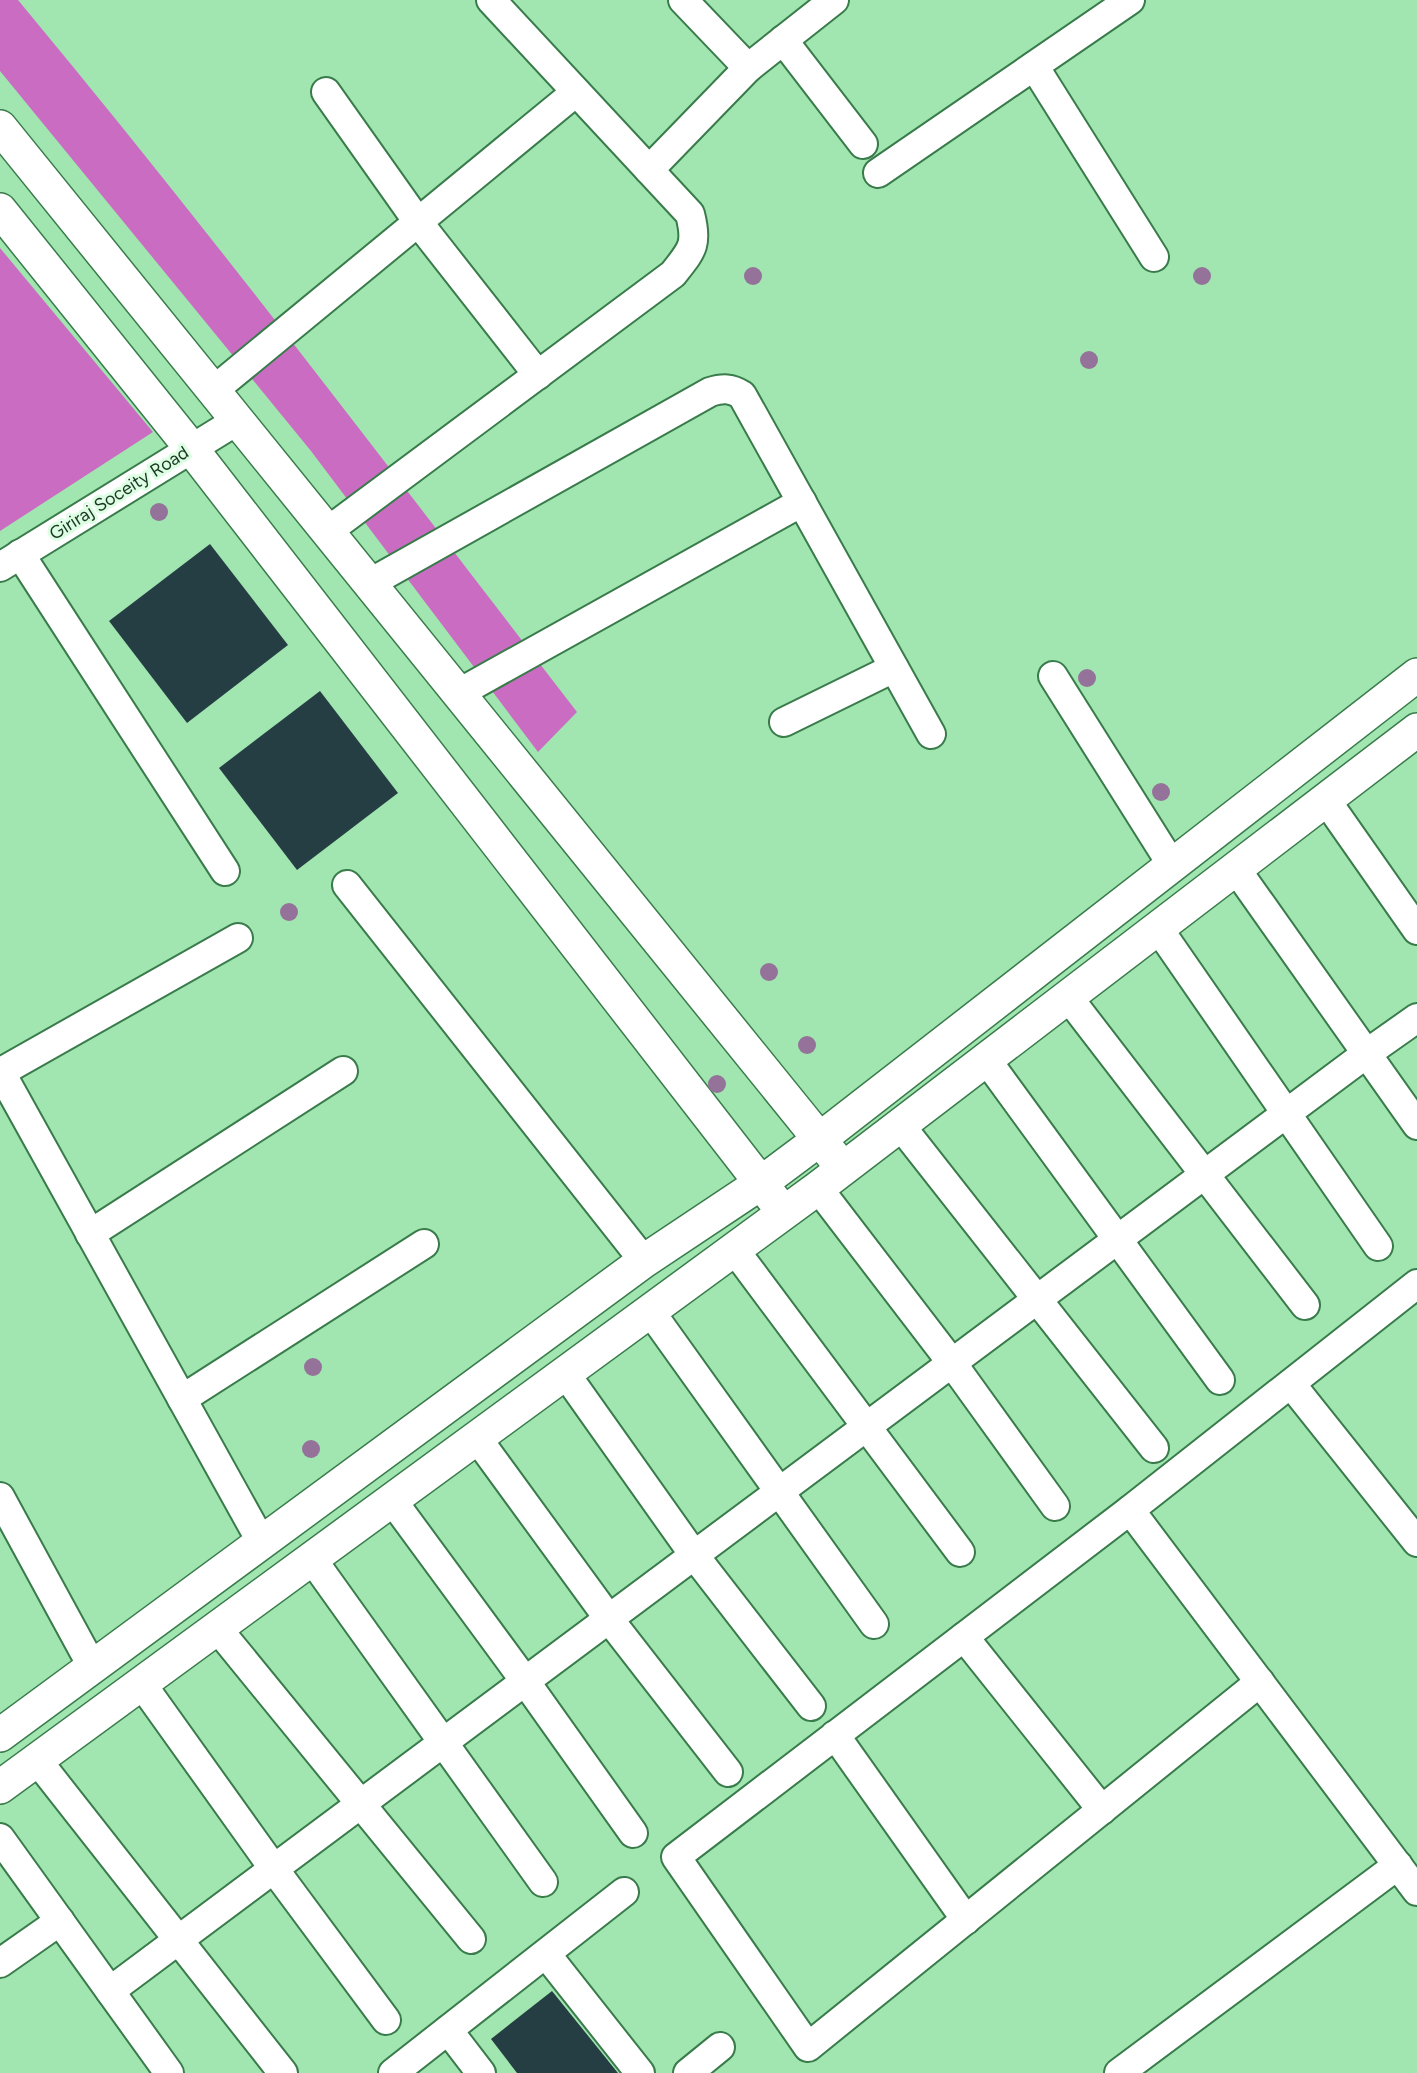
<svg xmlns="http://www.w3.org/2000/svg" width="1417" height="2073" font-family="Figtree,sans-serif">
<rect width="100%" height="100%" fill="#a1e6b0"/>
<g fill="#cb6cc3">
<path d="M0,0h18c193,232 375,473 559,712l-39,40 -227,-301 -311,-380z"/>
<polygon points="0,248 153,432 0,531"/>
</g>
<g fill="#253e43">
<polygon points="210,544 288,645 187,723 109,621"/>
<polygon points="320,691 398,793 297,870 219,768"/>
<polygon points="552,1991 618,2073 517,2073 491,2039"/>
</g>
<g fill="none" stroke-linecap="round" stroke-linejoin="round">
<defs>
<g id="street">
<polyline points="683,0 748,68 834,0"/>
<polyline points="783,40 863,144"/>
<polyline points="1034,66 1154,257"/>
<polyline points="326,92 418,222 538,375"/>
<polyline points="649,170 748,68"/>
<polyline points="878,173 1130,0"/>
<polyline points="214,390 576,92"/>
<path d="M328,531l345,-257c19,-24 25,-29 17,-60l-199,-214"/>
<polyline points="20,554 225,871"/>
<polyline points="0,567 238,420"/>
<path d="M370,583l340,-191c13,-4 21,-4 32,3l189,339"/>
<polyline points="1053,676 1172,865"/>
<polyline points="459,693 802,502"/>
<polyline points="784,722 894,668"/>
<polyline points="1326,800 1417,930"/>
<polyline points="1236,869 1417,1125"/>
<polyline points="347,885 644,1261"/>
<polyline points="1158,928 1378,1246"/>
<polyline points="1068,997 1305,1305"/>
<polyline points="986,1059 1220,1380"/>
<polyline points="0,1071 262,1543"/>
<polyline points="1,1072 238,938"/>
<polyline points="900,1125 1154,1448"/>
<polyline points="818,1188 952,1363 1055,1506"/>
<polyline points="90,1234 343,1071"/>
<polyline points="734,1249 960,1552"/>
<polyline points="1417,1284 1130,1510 1417,1891"/>
<polyline points="650,1311 874,1624"/>
<polyline points="565,1373 694,1555 811,1706"/>
<polyline points="1291,1384 1417,1542"/>
<polyline points="182,1399 424,1244"/>
<polyline points="477,1438 609,1619 728,1772"/>
<polyline points="0,1497 92,1666"/>
<polyline points="392,1500 525,1681 633,1833"/>
<polyline points="1130,1510 676,1857 808,2047 1260,1682"/>
<polyline points="312,1559 543,1882"/>
<polyline points="217,1628 471,1939"/>
<polyline points="964,1637 1102,1810"/>
<polyline points="141,1683 274,1869 386,2020"/>
<polyline points="835,1735 966,1920"/>
<polyline points="37,1760 283,2073"/>
<polyline points="0,1838 169,2073"/>
<polyline points="546,1954 640,2073"/>
<polyline points="0,1963 60,1921"/>
<polyline points="110,1991 1366,1054 1417,1018"/>
<polyline points="448,2030 481,2073"/>
<polyline points="393,2073 624,1892"/>
<polyline points="688,2073 720,2047"/>
<polyline points="1119,2073 1398,1865"/>
</g>
<g id="secondary">
<polyline points="0,127 833,1156"/>
<polyline points="0,210 191,448 774,1200"/>
<polyline points="0,1735 644,1261 761,1183 820,1139 1417,675"/>
<polyline points="0,1787 818,1188 1417,730"/>
</g>
</defs>
<use href="#street" stroke="#397b4b" stroke-width="32"/>
<use href="#secondary" stroke="#397b4b" stroke-width="36"/>
<use href="#street" stroke="#fff" stroke-width="28"/>
<use href="#secondary" stroke="#fff" stroke-width="33"/>
</g>
<g fill="#957299">
<circle cx="753" cy="276" r="9"/>
<circle cx="1202" cy="276" r="9"/>
<circle cx="1089" cy="360" r="9"/>
<circle cx="159" cy="512" r="9"/>
<circle cx="1087" cy="678" r="9"/>
<circle cx="1161" cy="792" r="9"/>
<circle cx="289" cy="912" r="9"/>
<circle cx="769" cy="972" r="9"/>
<circle cx="807" cy="1045" r="9"/>
<circle cx="717" cy="1084" r="9"/>
<circle cx="313" cy="1367" r="9"/>
<circle cx="311" cy="1449" r="9"/>
</g>
<g text-anchor="middle" dominant-baseline="central" stroke-width="6" stroke-linejoin="round" paint-order="stroke">
<g font-size="18" fill="#1c3823" stroke="#dcfee2">
<text transform="translate(119 493) rotate(-32)">Giriraj Soceity Road</text>
</g>
</g>
</svg>
